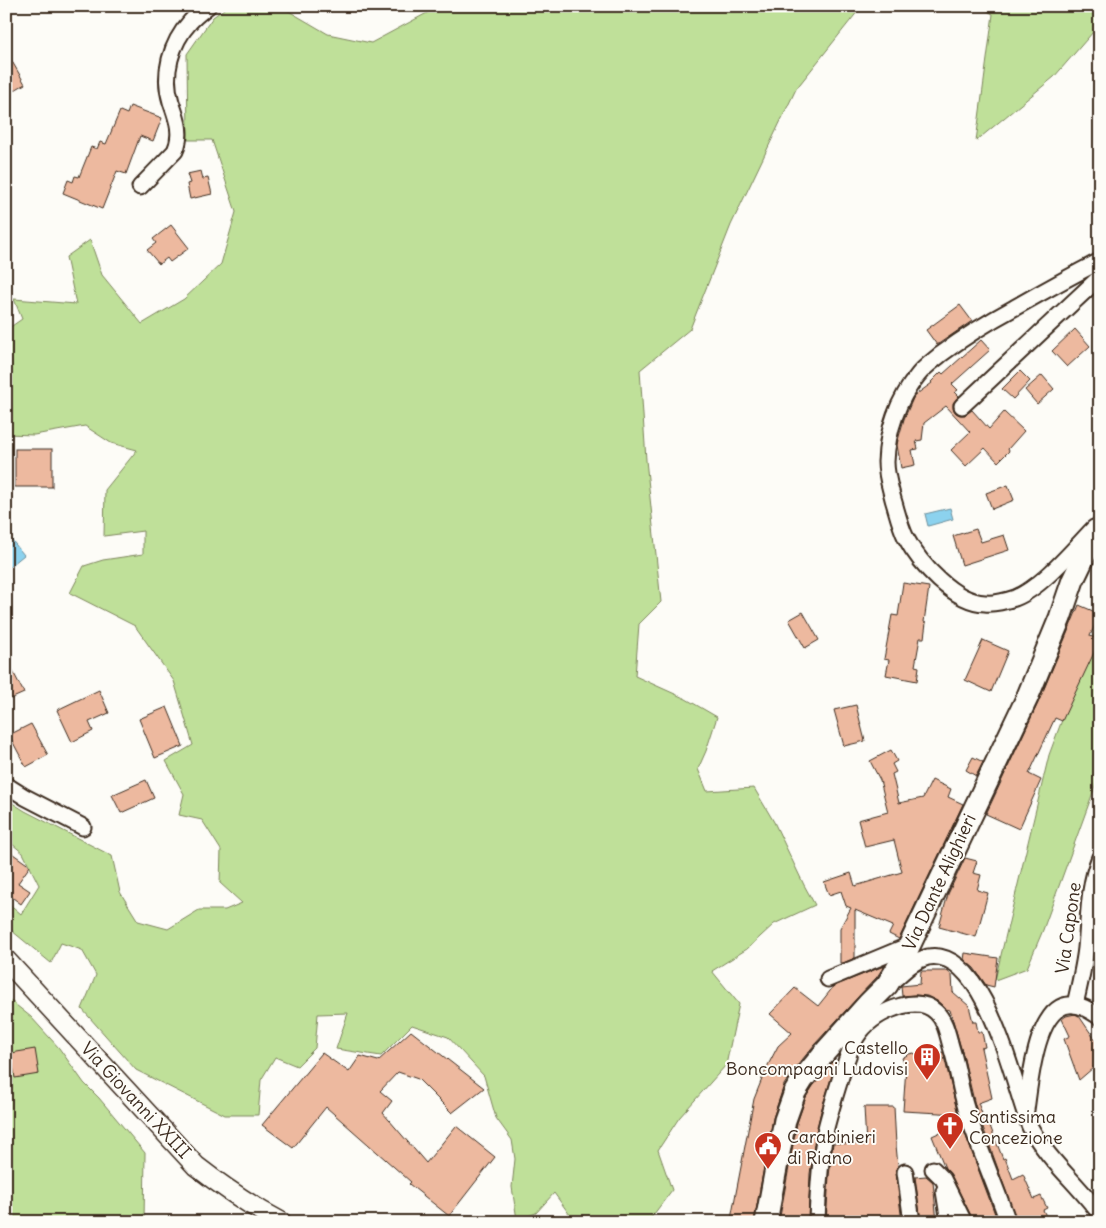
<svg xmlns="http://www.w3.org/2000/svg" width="1106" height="1228" font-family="Delius,sans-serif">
<rect width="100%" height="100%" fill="#fdfcf7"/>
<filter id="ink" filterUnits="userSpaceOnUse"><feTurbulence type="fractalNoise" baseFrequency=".02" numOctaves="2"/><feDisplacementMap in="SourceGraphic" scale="10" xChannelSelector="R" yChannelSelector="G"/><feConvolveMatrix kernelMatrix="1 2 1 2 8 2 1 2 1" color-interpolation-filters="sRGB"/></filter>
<g filter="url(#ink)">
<g fill="#bfe099" stroke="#7d855c">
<polygon points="228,6 280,6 328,34 371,43 440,6 862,6 796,89 731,225 690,329 640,370 646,460 661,602 639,624 635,676 686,699 717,717 706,751 698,769 707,791 754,788 774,822 804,885 815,905 774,924 747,949 712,971 739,1004 726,1065 679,1118 658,1150 672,1190 648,1222 573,1222 570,1215 554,1193 536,1213 517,1220 512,1187 515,1159 512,1140 496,1118 484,1076 448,1037 412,1025 381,1056 336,1049 348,1013 318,1014 315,1048 297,1066 275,1057 261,1080 258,1115 225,1115 136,1070 82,1009 96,975 82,950 61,943 51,963 6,926 6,901 21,914 39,885 23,853 6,839 6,799 25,811 112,856 120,892 138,921 168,929 199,910 225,910 242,903 220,883 221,850 202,820 179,815 184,794 166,761 193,745 174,681 135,626 70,593 84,566 103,560 143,554 143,531 104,536 105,490 137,450 111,443 85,426 34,435 6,434 6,330 22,319 14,299 76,304 66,257 90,240 102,275 142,324 184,299 221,264 236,212 212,140 188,140 187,54 213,17"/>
<polygon points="978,6 1100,6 1100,24 1054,77 976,141 993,14"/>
<polygon points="1100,618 1100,773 1043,930 1027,968 995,980 1049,755"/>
<polygon points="6,997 31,1017 59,1048 84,1083 99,1098 145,1153 144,1222 6,1222"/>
</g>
<g fill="#8cd2ee" stroke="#6c8f9b">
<polygon points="950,508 953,519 928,526 925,514"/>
<polygon points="6,533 24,555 8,568 6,566"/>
</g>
<g fill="#edb99f" stroke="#3b2a1e">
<polygon points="6,51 25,84 6,95"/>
<polygon points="130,106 162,118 153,141 140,136 126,174 117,171 102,209 63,193 68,180 73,182 75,176 79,177 91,147 97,149 100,142 106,144 120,111 127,114"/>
<polygon points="201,171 203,179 208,178 212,194 190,199 187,184 190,183 187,174"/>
<polygon points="171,225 189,248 170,262 167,258 159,264 147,250 156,243 153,239"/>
<polygon points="960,305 972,321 937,345 926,330"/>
<polygon points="1075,329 1090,346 1067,367 1052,351"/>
<polygon points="981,340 990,350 952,384 958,390 955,392 959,396 953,403 953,409 956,413 960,415 965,415 972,410 989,429 1004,412 1024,431 1008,449 1009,451 998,462 985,448 966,466 951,450 970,432 946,406 924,423 922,440 916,441 918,449 912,450 915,465 901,468 897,445 898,440 904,419 914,396 932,383 931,382 941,372 943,374"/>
<polygon points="1020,371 1030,381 1013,399 1002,389"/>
<polygon points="1042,375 1054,389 1037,404 1025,390"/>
<rect x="15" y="449" width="37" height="38"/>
<polygon points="1008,485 1014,500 992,509 986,493"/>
<polygon points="976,529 981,542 1004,535 1009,550 962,565 953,536"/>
<polygon points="903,583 929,587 924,622 926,623 924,638 920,638 915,666 919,667 917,681 886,675 889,660 884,659 892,615 898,616"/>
<polygon points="1079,605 1100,614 1090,636 1100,640 1062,721 1055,718 1029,774 1041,780 1019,829 986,814 1038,703"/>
<polygon points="803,612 819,640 805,648 789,620"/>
<polygon points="983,640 1008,651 991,692 965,680"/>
<polygon points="6,658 24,693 6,701"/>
<polygon points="99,690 109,713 89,722 93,731 72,742 57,710"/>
<polygon points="856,705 865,741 844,746 834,710"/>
<polygon points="167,707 183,746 155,758 139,719"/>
<polygon points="31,724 48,755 26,767 9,735"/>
<polygon points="891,750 897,761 892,764 896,772 892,774 899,803 923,798 932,780 951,789 948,797 963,804 899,939 889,934 893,926 855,910 855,958 843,963 840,963 840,928 851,908 846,906 841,891 829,895 824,882 851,873 855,886 902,872 894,840 865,847 858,820 888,812 880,780 870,761"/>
<polygon points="973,757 983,762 976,776 966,770"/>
<polygon points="146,780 154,798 121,813 112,795"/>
<polygon points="6,849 30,866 18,883 30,891 21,904 9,895 6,899"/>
<polygon points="965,858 977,861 973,873 981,875 977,890 988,893 976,937 939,927 948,894"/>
<polygon points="965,953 998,958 994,987 986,985 974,968 964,960"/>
<polygon points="884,966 877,977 859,996 815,1044 793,1071 784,1085 773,1118 754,1222 731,1219 754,1099 766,1069 778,1046 792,1033 770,1014 795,988 818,1006 834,986"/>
<polygon points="921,971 947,971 952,975 953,992 969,1006 973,1022 976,1022 978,1032 982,1032 985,1047 981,1048 992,1098 978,1103 987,1127 990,1126 1003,1159 1005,1158 1013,1179 1023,1174 1034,1199 1041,1196 1047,1208 1043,1210 1049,1222 1017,1222 975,1105 963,1055 950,1010 946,1009 937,1001 927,996 915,995 902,996 901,986 920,984"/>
<polygon points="1075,1014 1079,1016 1100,1047 1100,1062 1079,1080 1064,1039 1070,1036 1062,1019 1066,1016"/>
<polygon points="411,1031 484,1088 452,1113 418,1079 398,1072 380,1091 392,1101 383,1113 426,1163 456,1126 495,1157 449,1216 409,1184 411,1182 326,1107 293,1148 262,1125 322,1053 349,1072 360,1056 378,1061"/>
<polygon points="35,1049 39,1074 15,1078 11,1053"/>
<polygon points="943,1052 958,1114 903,1111 906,1067 902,1058 909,1054 914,1053 918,1056 925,1057 935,1056 938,1053"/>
<polygon points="834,1061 836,1063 821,1111 815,1138 810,1174 808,1222 779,1222 797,1123 806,1097 813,1086"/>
<polygon points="864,1107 894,1107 896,1145 898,1166 896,1169 896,1173 902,1222 826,1222 829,1176 833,1143 866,1145"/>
<polygon points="961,1123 995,1214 978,1222 973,1222 972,1218 951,1175 945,1168 932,1136"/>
<polygon points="926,1176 933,1182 937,1222 921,1222 915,1177"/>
</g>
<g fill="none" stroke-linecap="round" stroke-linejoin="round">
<defs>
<g id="minor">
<path d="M140,187l35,-36c8,-17 2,-32 -4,-49 -9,-28 0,-59 19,-80 5,-6 12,-11 18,-16"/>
<polyline points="962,406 1100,277"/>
<path d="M1094,528c-20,21 -53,60 -79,70 -9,3 -20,6 -30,5 -31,-1 -65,-39 -79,-65 -6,-12 -9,-26 -13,-39 -3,-12 -7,-24 -7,-37 1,-31 12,-63 32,-87 6,-8 15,-14 22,-20 24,-18 48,-33 74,-47 28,-16 57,-32 86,-47"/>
<polyline points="6,785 25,797 83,827"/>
<path d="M896,978c9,-8 19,-18 32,-21 58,-10 86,131 102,170 18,33 48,57 70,87"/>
<polyline points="828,979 910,945"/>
<path d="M1075,1005c4,-19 9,-38 11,-57 3,-31 2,-62 14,-91"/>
<path d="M1026,1110c4,-26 10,-111 49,-105 9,1 17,7 25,12"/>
<polyline points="933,1169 943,1179 964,1222"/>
<polyline points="905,1172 912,1222"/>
<polyline points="944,1191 949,1222"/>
<path d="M817,1222c1,-31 3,-63 9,-94 5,-20 11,-39 17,-58 5,-13 8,-27 17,-38 11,-14 24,-21 41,-26 12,-3 25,-4 35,6 10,9 12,25 16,38 6,19 8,39 14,58 12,39 29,76 42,114"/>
</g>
<path id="tertiary" d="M6,960l190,206c27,21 55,40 85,56"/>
<polyline id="secondary" points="766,1222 785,1120 795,1092 803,1079 825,1052 868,1004 887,985 903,959 1027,698 1060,618 1073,580 1085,555 1100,528"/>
</defs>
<use href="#minor" stroke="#3b2a1e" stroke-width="19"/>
<use href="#tertiary" stroke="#3b2a1e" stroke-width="22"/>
<use href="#secondary" stroke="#3b2a1e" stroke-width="25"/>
<use href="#minor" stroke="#fdfcf7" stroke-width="15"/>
<use href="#tertiary" stroke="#fdfcf7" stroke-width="19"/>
<use href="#secondary" stroke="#fdfcf7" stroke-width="21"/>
</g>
</g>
<defs>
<symbol id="building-pin" viewBox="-11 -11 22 30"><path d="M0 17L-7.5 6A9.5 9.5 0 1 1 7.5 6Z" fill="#c8321e" stroke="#fdfcf7"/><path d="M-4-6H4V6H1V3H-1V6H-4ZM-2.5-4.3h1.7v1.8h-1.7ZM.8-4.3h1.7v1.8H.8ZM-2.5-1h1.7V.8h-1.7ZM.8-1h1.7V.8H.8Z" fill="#fff"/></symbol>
<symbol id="church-pin" viewBox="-11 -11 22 30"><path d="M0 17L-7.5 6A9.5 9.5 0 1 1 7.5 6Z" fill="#c8321e" stroke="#fdfcf7"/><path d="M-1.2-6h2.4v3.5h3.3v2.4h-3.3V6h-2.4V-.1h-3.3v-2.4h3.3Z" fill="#fff"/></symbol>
<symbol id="civic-pin" viewBox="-11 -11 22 30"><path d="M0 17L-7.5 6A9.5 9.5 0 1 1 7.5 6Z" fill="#c8321e" stroke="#fdfcf7"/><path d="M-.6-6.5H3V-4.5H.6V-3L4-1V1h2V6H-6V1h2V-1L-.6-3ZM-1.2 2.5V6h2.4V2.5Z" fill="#fff"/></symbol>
</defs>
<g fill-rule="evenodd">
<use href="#building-pin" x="911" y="1041" width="32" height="43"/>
<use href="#church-pin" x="934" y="1110" width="32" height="43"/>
<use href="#civic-pin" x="752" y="1130" width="32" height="43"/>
</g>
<g text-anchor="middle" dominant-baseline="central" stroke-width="4" stroke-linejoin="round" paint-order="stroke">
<g font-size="18" fill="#3b2a1e" stroke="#fdfcf7">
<text transform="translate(939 882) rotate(-65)">Via Dante Alighieri</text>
<text transform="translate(1068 928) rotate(-82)">Via Capone</text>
<text transform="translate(136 1100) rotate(47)">Via Giovanni XXIII</text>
</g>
<g font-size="18" fill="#3b2a1e" stroke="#fdfcf7" text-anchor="start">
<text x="908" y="1047" text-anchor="end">Castello<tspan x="908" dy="21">Boncompagni Ludovisi</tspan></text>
<text x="969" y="1116">Santissima<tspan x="969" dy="21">Concezione</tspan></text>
<text x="787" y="1136">Carabinieri<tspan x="787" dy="21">di Riano</tspan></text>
</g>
</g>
<rect width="1106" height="1228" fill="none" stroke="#fdfcf7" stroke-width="25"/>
<rect x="12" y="12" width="1081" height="1203" fill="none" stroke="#3b2a1e" stroke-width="2" filter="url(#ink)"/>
</svg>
